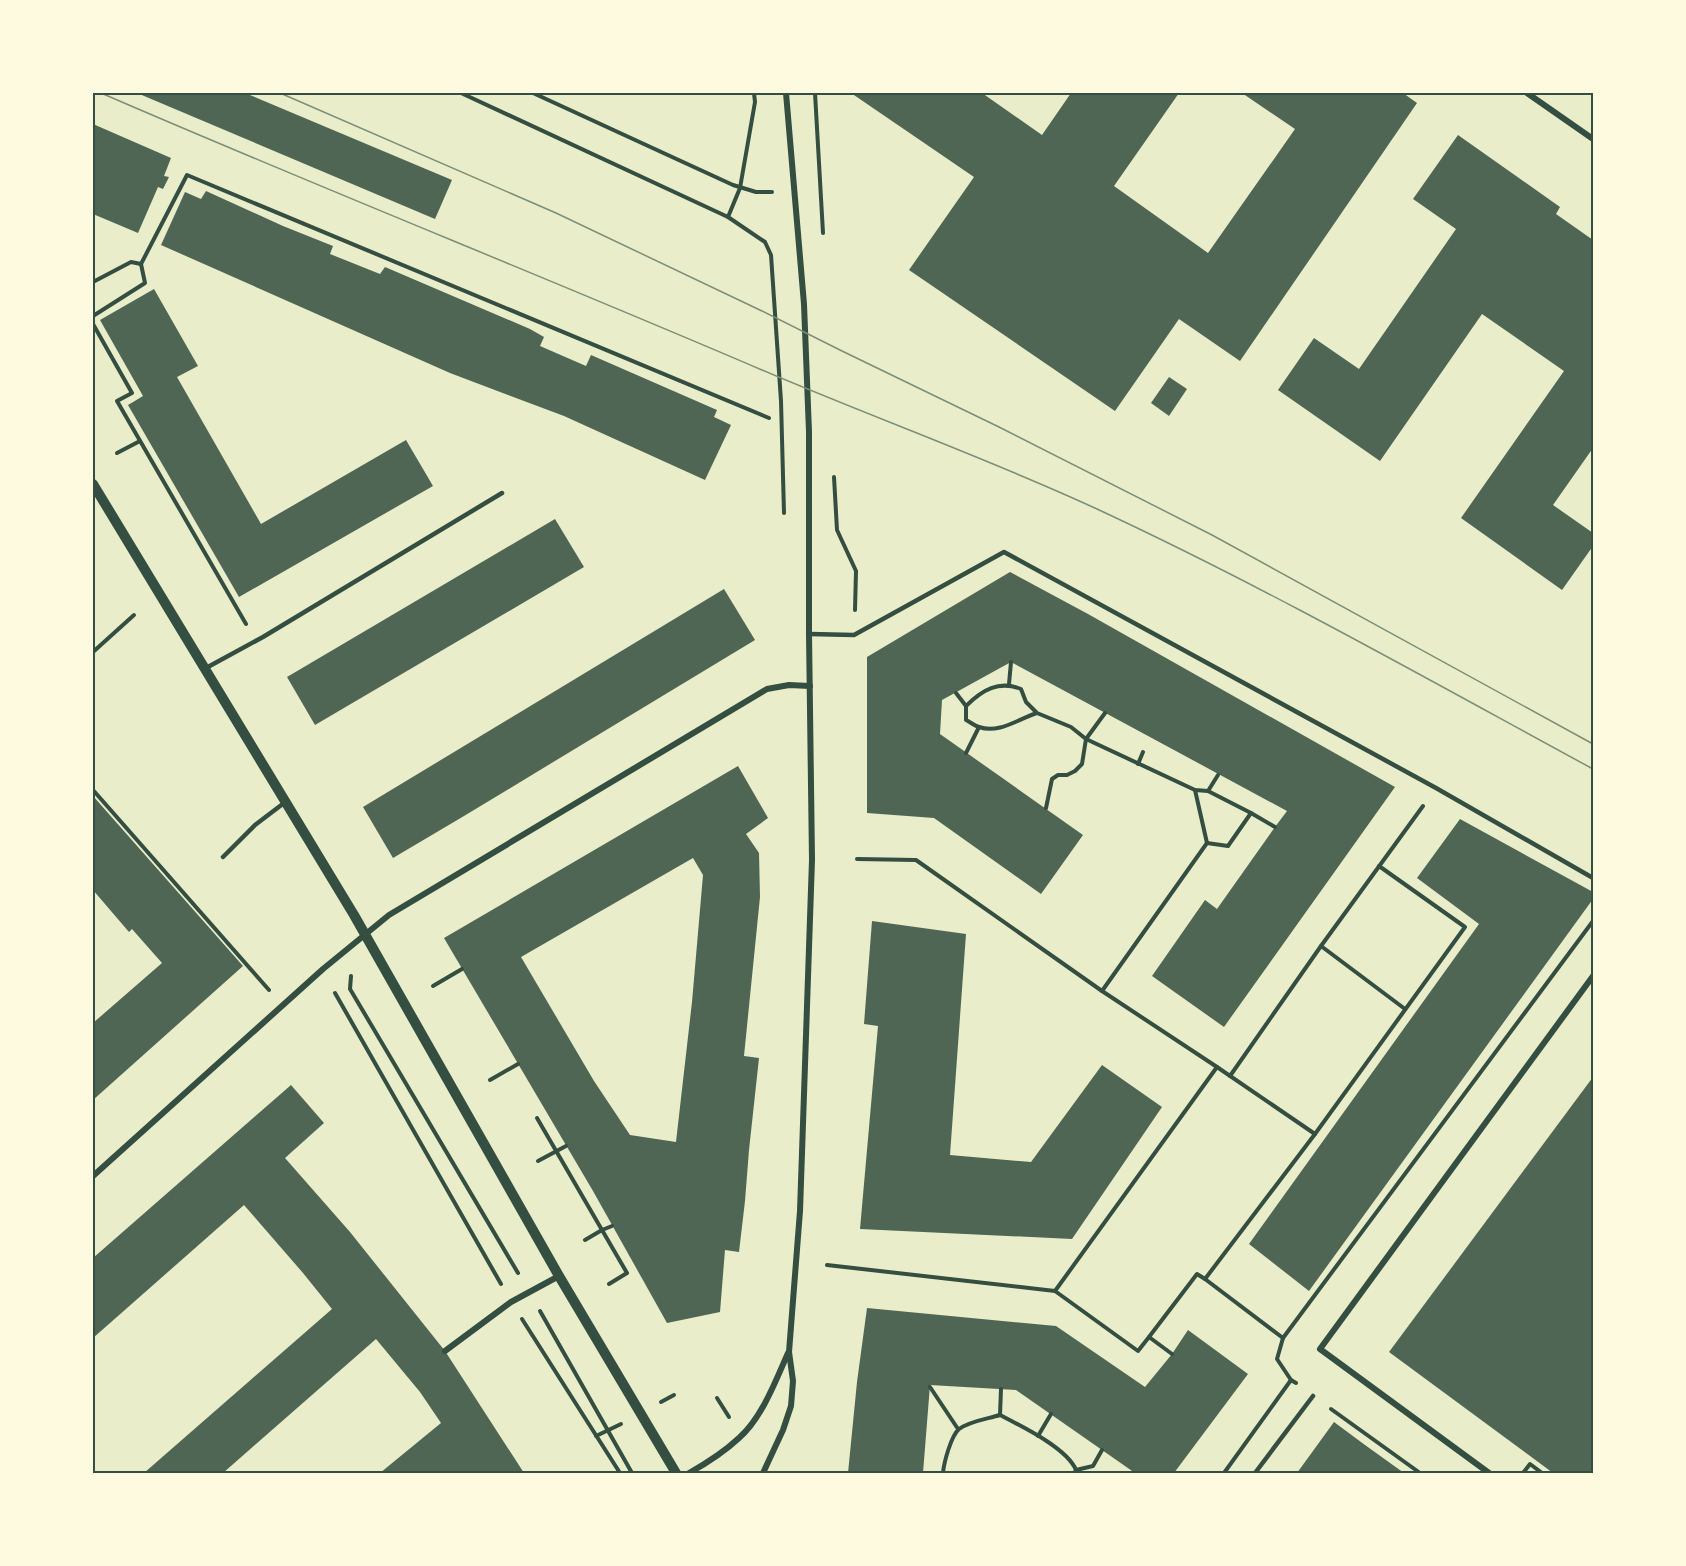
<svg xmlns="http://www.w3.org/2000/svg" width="1686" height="1566" font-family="Literata,serif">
<rect width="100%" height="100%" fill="#e9edc9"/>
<g fill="#4f6655" fill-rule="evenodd">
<polygon points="137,93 245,93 452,180 435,219"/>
<polygon points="851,93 982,93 1042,135 1071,93 1179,93 1114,186 1208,253 1295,129 1242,93 1403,93 1417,103 1240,361 1179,319 1115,411 909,270 974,177"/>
<polygon points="93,124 171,158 164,176 169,177 163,189 158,187 138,233 93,214"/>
<polygon points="1458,135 1560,207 1556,214 1593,240 1593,448 1553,505 1593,533 1593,546 1562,590 1461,518 1564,371 1482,314 1380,461 1278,390 1314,338 1359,369 1456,229 1413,199"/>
<polygon points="206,191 283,226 333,246 330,254 380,274 385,267 530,329 544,337 540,346 586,366 591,355 717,410 714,417 731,425 705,480 564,416 450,373 161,245 185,192 201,199"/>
<polygon points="154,289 198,366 177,377 261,524 406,440 433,486 239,597 128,405 143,396 100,320"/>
<polygon points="1169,377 1187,389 1169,416 1151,403"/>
<polygon points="555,519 584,567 315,725 287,677"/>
<polygon points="1010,572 1088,614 1395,787 1224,1027 1152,976 1205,900 1217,909 1275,827 1287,811 1011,662 942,700 940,734 1083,835 1041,894 934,818 867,813 867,657"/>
<polygon points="724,589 755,640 464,816 393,858 363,807"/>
<path d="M738,766l30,52 -22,16 13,19 1,44 -16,159 15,2 -10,92 -4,51 -6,51 -14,-2 -5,62 -53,11 -74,-132 -149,-253zM693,858l10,17 -11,127 -16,140 -46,-7 -36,-54 -73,-124z"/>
<polygon points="93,796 243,966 93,1100 93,1023 162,963 132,929 129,932 93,890"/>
<polygon points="1460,819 1593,892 1593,899 1309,1291 1249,1244 1479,924 1417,878"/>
<polygon points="872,921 966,934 950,1155 1031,1162 1102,1065 1162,1107 1072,1239 860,1229 878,1026 864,1024"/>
<polygon points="1593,1077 1593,1473 1553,1473 1389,1352"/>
<polygon points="291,1085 324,1123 285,1158 350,1232 445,1351 524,1473 380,1473 441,1423 420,1392 376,1339 223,1473 144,1473 332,1309 303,1273 244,1205 93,1338 93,1258"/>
<polygon points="867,1308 1056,1326 1145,1387 1172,1354 1188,1330 1248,1374 1174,1473 1135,1473 1016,1390 930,1385 923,1473 848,1473 857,1382"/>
<polygon points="1334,1422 1365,1445 1404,1473 1297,1473"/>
</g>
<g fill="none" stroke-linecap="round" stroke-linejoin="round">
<g stroke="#344e41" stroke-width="4">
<polyline points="461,93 728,217"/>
<polyline points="533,93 733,185 756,192 772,192"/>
<polyline points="754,93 755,102 740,188 728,217 765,242 771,255 781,401 784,513"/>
<polyline points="815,93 823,233"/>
<polyline points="93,282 131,262 141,264 187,175 769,418"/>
<polyline points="93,316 145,283 141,264"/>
<polyline points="93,324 132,393 117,401 246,624"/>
<polyline points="117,453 140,441"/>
<polyline points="834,477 837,530 856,571 855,610"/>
<polyline points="93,652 134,615"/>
<polyline points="1009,684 1011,662"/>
<polyline points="956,693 966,706"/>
<path d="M1037,713c-19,6 -38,21 -58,14 -4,-1 -9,-5 -13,-7v-14c16,-16 33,-26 55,-17l5,13 11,11 34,14 15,12 109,51 13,1 43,22 -23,33 -21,-3 -105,148"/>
<polyline points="966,753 979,727"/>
<polyline points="1138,764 1143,752"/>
<polyline points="93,790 269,990"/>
<polyline points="1195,790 1207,843"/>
<polyline points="1208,791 1218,775"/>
<polyline points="1046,808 1052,779 1058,775 1067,775 1075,771 1082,764 1086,739 1105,713"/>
<polyline points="1251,813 1275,827"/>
<polyline points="857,859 916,860 1102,991 1217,1067 1315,1134"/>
<polyline points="1321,946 1405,1009"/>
<polyline points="351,976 350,989 518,1273"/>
<polyline points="433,986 462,969"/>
<polyline points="335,993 501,1284"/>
<polyline points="1230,1076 1321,946 1423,806"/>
<polyline points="490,1080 518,1064"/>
<polyline points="537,1118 602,1230 612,1226"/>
<polyline points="538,1161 566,1146"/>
<polyline points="585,1240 602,1230 627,1273 609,1284"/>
<polyline points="827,1265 1055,1291 1138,1351 1149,1337"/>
<polyline points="1055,1291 1217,1067"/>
<polyline points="540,1311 632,1473"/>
<polyline points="522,1319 620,1473"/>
<polyline points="1283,1338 1205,1279 1315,1134 1465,927 1379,866"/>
<polyline points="1172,1354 1149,1337 1197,1274 1205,1279"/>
<polyline points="1296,1383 1291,1380 1277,1359 1283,1338 1593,921"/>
<polyline points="930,1387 958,1429"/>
<polyline points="717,1398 729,1417"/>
<polyline points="661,1402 674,1395"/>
<polyline points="1331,1409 1420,1473"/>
<polyline points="1000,1415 1001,1389"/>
<polyline points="596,1436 621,1424"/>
<polyline points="1038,1436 1051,1414"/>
<polyline points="1076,1470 1093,1466 1102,1450"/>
<path d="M943,1473c1,-11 8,-37 16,-44 11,-8 28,-10 41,-14 21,11 67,33 76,55l-2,3"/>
<polyline points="1224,1473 1291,1380"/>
<polyline points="1523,1473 1530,1464 1542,1473"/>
</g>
<g stroke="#344e41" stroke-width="4.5">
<polyline points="809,634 854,635 1004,552 1436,788 1593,878"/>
<polyline points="206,668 263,637 502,493"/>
<polyline points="223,857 255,825 284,803"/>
<polyline points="1255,1473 1313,1396"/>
</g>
<g stroke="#344e41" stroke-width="6">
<polyline points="1527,93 1593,139"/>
<polyline points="93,1176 323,969 389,915 767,689 789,685 810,686"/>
<polyline points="445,1351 511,1302 559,1276"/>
<path d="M689,1473c18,-10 35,-21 50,-35 23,-20 37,-58 49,-85"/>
<polyline points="763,1473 783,1430 791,1406 793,1381 789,1352 800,1211 812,860 809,634 809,432 804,304 786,93"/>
<polyline points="1489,1473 1320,1349 1593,976"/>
</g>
<polyline stroke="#344e41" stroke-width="10" points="93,484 354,915 559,1276 676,1473"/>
<g stroke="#7c8e77" stroke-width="1.5">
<path d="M101,93c219,95 442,183 661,277 112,48 225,88 335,139 170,79 332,171 496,260"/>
<polyline points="280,93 556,213 762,311 842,351 999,427 1212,535 1593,744"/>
</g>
</g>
<rect width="1686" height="1566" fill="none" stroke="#fefae0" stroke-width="189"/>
<rect x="94" y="94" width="1498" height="1378" fill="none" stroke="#344e41" stroke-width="2"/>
</svg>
